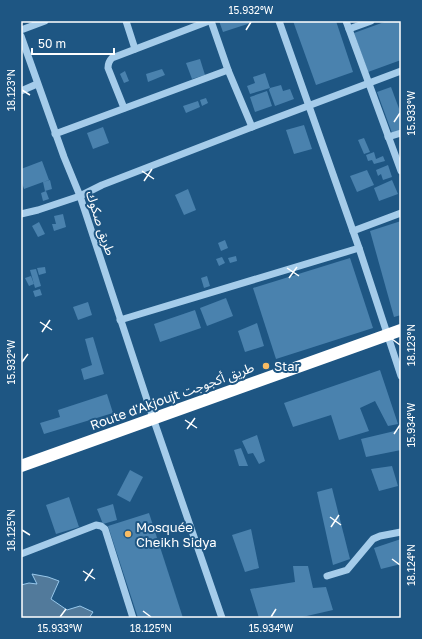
<svg xmlns="http://www.w3.org/2000/svg" width="422" height="639" font-family="'Golos Text','Noto Sans Arabic',sans-serif">
<rect width="100%" height="100%" fill="#1e5683"/>
<polygon fill="#527a9b" stroke="#98c8eb" points="32,574 48,577 59,581 51,599 67,610 80,606 93,612 89,618 21,618 21,585 29,583 37,584"/>
<g fill="#4a82ae">
<polygon points="219,21 257,21 223,32"/>
<polygon points="293,21 336,21 353,72 316,85"/>
<polygon points="387,21 401,21 401,60 368,72 354,33"/>
<polygon points="200,59 205,75 192,79 186,63"/>
<polygon points="162,69 165,75 148,82 146,74"/>
<polygon points="125,71 129,81 124,83 120,74"/>
<polygon points="265,73 270,88 250,94 247,86 255,83 253,77"/>
<polygon points="281,85 283,91 290,89 294,99 275,106 269,90 270,88"/>
<polygon points="391,87 401,114 401,130 392,133 377,92"/>
<polygon points="267,91 272,106 255,112 250,97"/>
<polygon points="206,98 208,103 202,106 200,100"/>
<polygon points="198,101 200,107 186,113 183,106"/>
<polygon points="304,125 312,149 294,154 286,130"/>
<polygon points="103,127 109,143 93,149 87,133"/>
<polygon points="364,138 370,152 364,154 358,140"/>
<polygon points="374,152 376,159 383,156 385,161 374,164 372,160 368,161 366,155"/>
<polygon points="42,161 49,180 43,182 50,180 52,189 45,191 43,182 24,189 21,180 21,169"/>
<polygon points="388,165 392,177 383,180 381,174 378,176 376,170"/>
<polygon points="367,170 374,185 357,192 350,176"/>
<polygon points="392,180 398,194 379,201 374,188"/>
<polygon points="188,189 196,210 184,215 175,195"/>
<polygon points="46,191 49,199 43,201 41,193"/>
<polygon points="63,214 66,227 54,231 52,224 56,224 54,216"/>
<polygon points="401,221 401,315 394,317 370,231"/>
<polygon points="39,222 45,234 38,237 32,226"/>
<polygon points="225,240 228,248 221,251 218,243"/>
<polygon points="236,256 237,261 230,263 228,258"/>
<polygon points="222,257 225,263 219,266 216,259"/>
<polygon points="350,258 373,328 276,359 253,288"/>
<polygon points="45,267 46,273 39,275 37,268"/>
<polygon points="36,269 41,286 35,288 30,270"/>
<polygon points="31,276 34,284 29,286 25,278"/>
<polygon points="207,276 210,286 204,288 201,278"/>
<polygon points="40,289 42,295 35,297 33,291"/>
<polygon points="226,298 233,316 207,326 200,308"/>
<polygon points="88,302 92,315 78,320 73,307"/>
<polygon points="195,310 201,328 160,342 154,324"/>
<polygon points="257,323 264,346 245,352 238,331"/>
<polygon points="93,337 104,374 84,380 81,369 92,365 85,339"/>
<polygon points="380,370 398,424 388,426 375,401 360,408 369,431 339,440 331,415 293,427 284,403"/>
<polygon points="107,394 113,413 44,434 40,423 60,417 58,410"/>
<polygon points="399,430 401,437 401,450 366,457 361,439"/>
<polygon points="257,435 265,461 259,464 253,453 248,454 242,441"/>
<polygon points="241,448 248,466 239,466 234,450"/>
<polygon points="392,466 398,486 379,491 371,469"/>
<polygon points="130,470 143,477 130,502 117,495"/>
<polygon points="332,488 350,559 333,565 317,492"/>
<polygon points="69,497 79,527 56,534 46,505"/>
<polygon points="113,504 117,520 103,524 97,509"/>
<polygon points="149,513 183,618 138,618 108,526"/>
<polygon points="251,529 259,568 245,572 232,535"/>
<polygon points="401,539 401,564 381,569 374,548"/>
<polygon points="293,566 308,566 313,588 326,587 333,610 298,618 259,618 250,589 295,582"/>
</g>
<g fill="none" stroke-linecap="round" stroke-linejoin="round">
<g stroke="#a5ccea" stroke-width="7">
<polyline points="126,21 135,49"/>
<polyline points="211,21 228,70"/>
<polyline points="279,21 359,248 401,376"/>
<polyline points="346,21 401,171"/>
<polyline points="349,29 371,21"/>
<polyline points="21,30 45,21"/>
<polyline points="21,36 64,157 80,196 153,418 222,618"/>
<polyline points="21,91 37,84"/>
<path d="M124,108l-16,-40c0,-5 1,-7 4,-10l97,-37"/>
<polyline points="55,134 228,70 252,127"/>
<polyline points="388,137 401,133"/>
<polyline points="21,214 38,210 80,196 102,185 252,127 401,71"/>
<polyline points="353,231 401,213"/>
<polyline points="120,320 359,248"/>
<polyline points="21,554 96,525 101,526 105,529 133,618"/>
<polyline points="327,576 347,570 373,539 380,536 401,532"/>
</g>
<polyline stroke="#fff" stroke-width="12" points="21,466 401,330"/>
</g>
<path fill="none" stroke="#fff" stroke-width="1.5" d="M246,30l5,-8M22,90l8,5M394,122l6,-9M142,171l12,8M144,181l8,-12M287,268l12,8M289,278l8,-11M40,322l12,8M42,332l8,-12M392,339l8,6M22,362l6,-8M185,420l12,8M187,429l8,-11M394,434l6,-9M330,517l11,8M331,527l8,-12M22,530l8,5M392,559l8,6M83,571l12,8M85,581l8,-12M143,611l8,6M60,617l6,-8M271,617l5,-8"/>
<g fill="#f9bc63" stroke="#1e5683" stroke-width="1.5">
<circle cx="266" cy="366" r="4"/>
<circle cx="128" cy="534" r="4"/>
</g>
<g text-anchor="middle" dominant-baseline="central" stroke-width="4" stroke-linejoin="round" paint-order="stroke">
<g font-size="13" fill="#fff" stroke="#1e5683">
<text transform="translate(101 223) rotate(72)">طريق صكوك</text>
<text transform="translate(172 396) rotate(-20)">Route d'Akjoujt طريق أكجوجت</text>
</g>
<g font-size="13" fill="#fff" stroke="#1e5683" text-anchor="start">
<text x="274" y="366">Star</text>
<text x="136" y="527">Mosquée<tspan x="136" dy="15">Cheikh Sidya</tspan></text>
</g>
</g>
<rect width="422" height="639" fill="none" stroke="#1e5683" stroke-width="44"/>
<path d="M32 48v6h82v-6" fill="none" stroke="#ffffff" stroke-width="2"/>
<text x="38" y="48" font-size="12" fill="#ffffff" stroke="#1e5683" stroke-width="3" paint-order="stroke">50 m</text>
<rect x="22" y="22" width="378" height="595" fill="none" stroke="#fff" stroke-width="1.5"/>
<g font-size="10" text-anchor="middle" fill="#fff">
<text x="251" y="14">15.932°W</text>
<text transform="translate(11 90) rotate(-90)" y="4">18.123°N</text>
<text transform="translate(411 113) rotate(-90)" y="4">15.933°W</text>
<text transform="translate(411 345) rotate(-90)" y="4">18.123°N</text>
<text transform="translate(11 362) rotate(-90)" y="4">15.932°W</text>
<text transform="translate(411 425) rotate(-90)" y="4">15.934°W</text>
<text transform="translate(11 530) rotate(-90)" y="4">18.125°N</text>
<text transform="translate(411 565) rotate(-90)" y="4">18.124°N</text>
<text x="60" y="632">15.933°W</text>
<text x="151" y="632">18.125°N</text>
<text x="271" y="632">15.934°W</text>
</g>
</svg>
